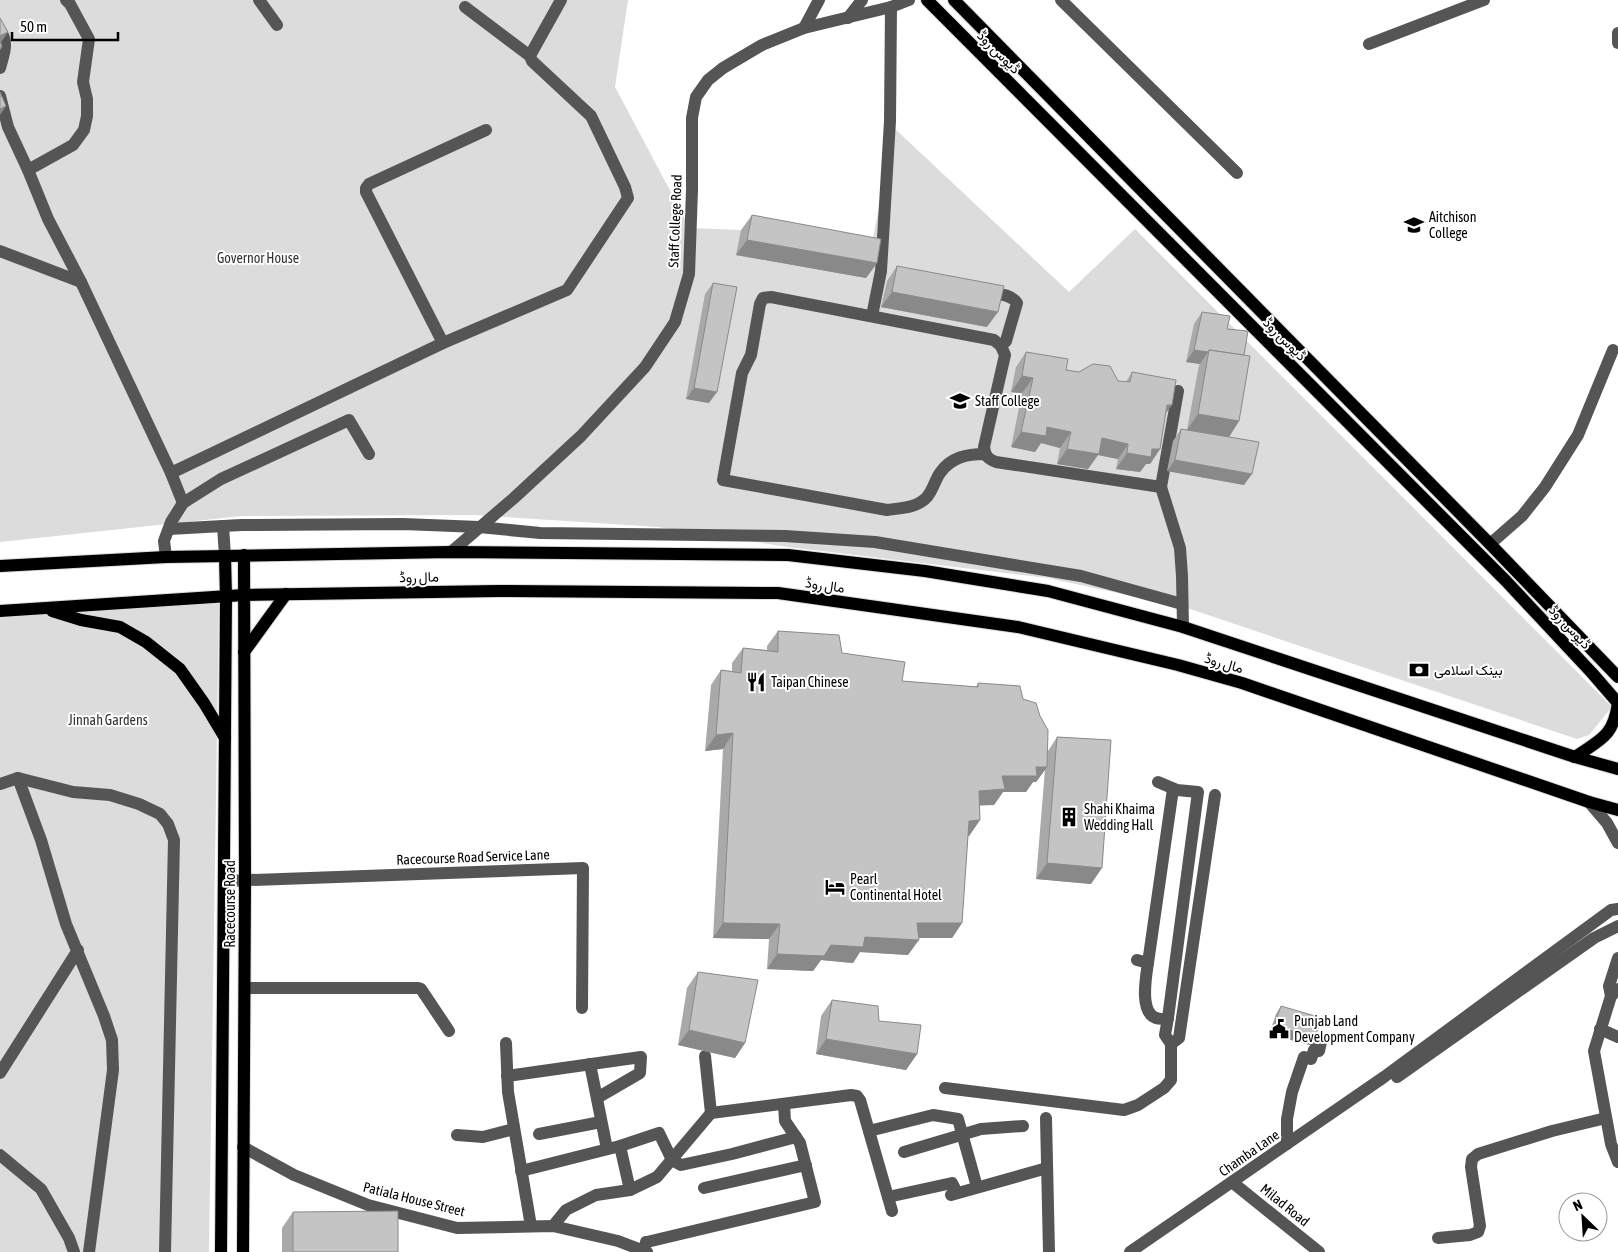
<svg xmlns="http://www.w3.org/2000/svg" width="1618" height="1252" font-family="'Asap Condensed',Vazirmatn,sans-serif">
<rect width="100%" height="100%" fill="#fff"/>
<g fill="#dcdcdc">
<polygon points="0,0 628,0 615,87 690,228 741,230 870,254 894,128 1069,292 1135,229 1612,707 1589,735 1577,739 1187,608 1048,578 788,547 658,527 474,515 242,516 0,542"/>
<polygon points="219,602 209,1252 0,1252 0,615"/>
</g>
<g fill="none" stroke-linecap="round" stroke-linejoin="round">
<defs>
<g id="major">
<polyline points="927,0 1506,581 1592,673 1618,703"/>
<polyline points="954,0 1490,544 1618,677"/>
<polyline points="0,566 166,557 451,552 788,555 925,571 1048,591 1183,627 1575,757 1618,769"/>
<polyline points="0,611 244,595 498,591 778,593 1018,627 1178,665 1242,683 1589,802 1618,810"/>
<polyline points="52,611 81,620 120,627 146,642 180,669 204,703 225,738"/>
<polyline points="244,652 286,594"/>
<path d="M1575,757c26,-18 38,-20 43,-54"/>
<polyline points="221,1252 226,597 225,556"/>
<polyline points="243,1252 245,881 244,555"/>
</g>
</defs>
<use href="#major" stroke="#dbdbdb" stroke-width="14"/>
<g stroke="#555" stroke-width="12">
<polyline points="66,0 70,4 89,39 83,82 87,99 87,116 84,130 73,145 28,170 48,219 81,282 171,473 183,503"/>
<polyline points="259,0 277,25"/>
<polyline points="1061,0 1237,173"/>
<polyline points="465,7 530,56"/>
<polyline points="848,18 862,0"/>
<polyline points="804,28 819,0"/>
<path d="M0,30c9,12 4,24 0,38"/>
<polyline points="1618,33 1618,43"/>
<polyline points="1369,44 1484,0"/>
<polyline points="0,96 8,127 28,170"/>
<polyline points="0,251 81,282"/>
<path d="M987,292c11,2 24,2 30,11l-11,38 -5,5"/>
<polyline points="872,316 881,271 890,121 891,7"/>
<polyline points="443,343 366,192 366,188 369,184 486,130"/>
<path d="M985,454c-18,0 -34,3 -45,19 -5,7 -7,17 -13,24 -10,11 -26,11 -40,13l-164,-30 19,-107 9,-18 9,-51 3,-6 8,-1 223,43 7,6 4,9 -21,92c1,9 4,12 12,15l165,25 19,61 2,28 1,51"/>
<polyline points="171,473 443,343 567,290 628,198 625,187 591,116 532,61 530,56 532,52 561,0"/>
<polyline points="1161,487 1178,391"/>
<polyline points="169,529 223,526"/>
<polyline points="1490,544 1522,516 1545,487 1578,435 1613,350"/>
<polyline points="451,552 514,498 581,436 645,367 675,322 689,274 692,190 692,118 696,97 708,80 723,68 762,45 804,28 891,7 909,0"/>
<polyline points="225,556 223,526 242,525 403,524 479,527 540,533 785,536 875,542 1081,576 1182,604"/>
<polyline points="166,557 164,541 171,522 183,503 221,479 349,420 369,454"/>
<polyline points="18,778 41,840 66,924 104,1016 112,1040 113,1070 89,1252"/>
<polyline points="0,784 18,778 73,792 110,795 139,804 160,814 168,824 174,840 165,1252"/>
<polyline points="1589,802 1607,823 1618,843"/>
<polyline points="224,881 583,868 582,1008"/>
<path d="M1137,960l11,3c-2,14 -9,49 8,55 3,1 9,1 12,0l30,-226 -21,-2 -19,-8"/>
<polyline points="1148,963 1173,789"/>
<polyline points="245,988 418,988 421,989 449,1031"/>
<polyline points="1618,989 1611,996 1594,1051 1611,1144 1618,1162"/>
<polyline points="1611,996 1609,986 1618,958"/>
<polyline points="1600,1029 1618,1037"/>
<polyline points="506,1043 508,1092 531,1226"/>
<polyline points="1171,1044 1179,1038 1215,795"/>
<polyline points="705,1056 711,1113"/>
<polyline points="590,1064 607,1149"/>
<polyline points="0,1073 78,950"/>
<polyline points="507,1076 641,1057 640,1073 597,1098"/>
<polyline points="1397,1077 1594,938 1618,926"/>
<polyline points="945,1088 1124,1110 1138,1105 1164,1088 1171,1080 1171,1044 1165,1035 1168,1018"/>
<polyline points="1046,1118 1049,1252"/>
<polyline points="869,1131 933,1115 958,1119 977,1187"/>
<polyline points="539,1134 601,1122"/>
<polyline points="457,1135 483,1137 514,1129"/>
<polyline points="1287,1144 1287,1119 1292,1092 1304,1057 1311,1059 1314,1050 1319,1051 1321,1042 1313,1040"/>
<polyline points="620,1146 659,1133 672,1160 681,1165 732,1154 796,1137"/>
<polyline points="243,1147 294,1175 368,1205 457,1228 553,1226 618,1241 647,1252"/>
<polyline points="904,1152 981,1129 1023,1126"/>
<polyline points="0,1155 41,1189 69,1238 74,1252"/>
<polyline points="521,1171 620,1146 630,1190"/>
<polyline points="1232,1182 1319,1252"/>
<polyline points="704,1188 806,1165"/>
<polyline points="951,1195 1047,1168"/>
<polyline points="888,1197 952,1183 957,1193"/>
<polyline points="553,1226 566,1210 596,1195 630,1190 657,1177 711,1113 851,1095 857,1096 860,1100 892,1211"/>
<polyline points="1438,1238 1470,1235 1478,1232 1480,1226 1471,1167 1472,1159 1478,1154 1552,1131 1606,1118"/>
<polyline points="644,1251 646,1242 647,1242 815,1202 800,1143 785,1121 784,1104"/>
<polyline points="1130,1252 1384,1077 1611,910 1618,909"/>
</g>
<use href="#major" stroke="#000" stroke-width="12"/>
</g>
<g fill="#a9a9a9">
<polygon points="752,215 877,263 866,278 736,255 741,230"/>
<polygon points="897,266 987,327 881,307 887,281"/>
<polygon points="713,283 709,403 686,399 705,294"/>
<polygon points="1202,312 1227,329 1244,355 1239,421 1229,437 1187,430 1199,365 1200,364 1186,362 1194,324"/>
<polygon points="1026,352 1066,370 1118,381 1126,382 1132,372 1166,413 1160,449 1150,464 1146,464 1140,472 1116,469 1118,459 1098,455 1088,469 1057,464 1060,448 1041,443 1035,452 1011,447 1022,393 1011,392 1016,367"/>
<polygon points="1181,429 1244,485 1167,471 1173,441"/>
<polygon points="778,631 842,653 902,681 976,687 978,683 1023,699 1048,751 1057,737 1091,884 1036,879 1045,770 1036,782 1033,782 1026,792 1003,792 994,805 980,805 980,820 969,836 968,836 962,923 952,938 919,938 908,955 860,952 853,963 821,960 813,971 767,969 769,939 713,938 723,749 705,751 711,685 721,670 732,671 732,663 743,648 767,650 767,646"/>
<polygon points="698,972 745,1043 735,1058 678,1045 687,988"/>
<polygon points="832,1000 879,1021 917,1054 906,1070 816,1054 821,1016"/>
<polygon points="1281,1006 1315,1037 1310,1045 1269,1034 1276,1014"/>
<polygon points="293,1212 398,1252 282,1252 282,1228"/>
</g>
<g fill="#898989">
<polygon points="8,32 0,44 0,36"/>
<polygon points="6,106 0,115 0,109"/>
<polygon points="747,240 877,263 866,278 736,255"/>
<polygon points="892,292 998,312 987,327 881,307"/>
<polygon points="1194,350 1208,352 1200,364 1186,362"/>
<polygon points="1022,376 1033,378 1022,393 1011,392"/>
<polygon points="694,388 717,392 709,403 686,399"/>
<polygon points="1167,405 1172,405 1161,420"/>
<polygon points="1198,414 1239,421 1229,437 1187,430"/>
<polygon points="1047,427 1071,432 1060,448 1041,443 1035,452 1011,447 1021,432"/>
<polygon points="1102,438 1128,444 1118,459 1098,455 1088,469 1057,464 1067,449"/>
<polygon points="1152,449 1160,449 1150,464 1146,464 1140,472 1116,469 1127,453"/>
<polygon points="1175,460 1252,474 1244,485 1167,471"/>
<polygon points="733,733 723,749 705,751 716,735"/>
<polygon points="1036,767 1047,767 1036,782 1033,782 1026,792 1003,792 994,805 969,806 979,791 1002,776"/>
<polygon points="980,820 969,836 958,836 969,821"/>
<polygon points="1047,863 1102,868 1091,884 1036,879"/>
<polygon points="723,923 780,924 769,939 713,938"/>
<polygon points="917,923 962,923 952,938 907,938"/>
<polygon points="865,937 919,940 908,955 860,952 853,963 821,960 813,971 767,969 777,954 831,945"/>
<polygon points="1274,1026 1315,1037 1310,1045 1269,1034"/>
<polygon points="689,1030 745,1043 735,1058 678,1045"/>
<polygon points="826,1039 917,1054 906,1070 816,1054"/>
</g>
<g fill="#c4c4c4" stroke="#898989">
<polygon points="0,18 8,32 0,36"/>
<polygon points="0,41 2,46 0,50"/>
<polygon points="0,92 6,106 0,109"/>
<polygon points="752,215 881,239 877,263 747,240"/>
<polygon points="897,266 1004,286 998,312 892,292"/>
<polygon points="713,283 737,287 717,392 694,388"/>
<polygon points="1202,312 1230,316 1227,329 1248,331 1244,355 1209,350 1208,352 1194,350"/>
<polygon points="1209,350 1250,356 1239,421 1198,414"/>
<polygon points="1026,352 1068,359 1066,370 1079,372 1093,364 1110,366 1118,381 1130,382 1132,372 1176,380 1172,405 1167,405 1160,449 1152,449 1151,457 1127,453 1128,444 1102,438 1099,454 1067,449 1071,432 1047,427 1046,436 1021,432 1033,378 1022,376"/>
<polygon points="1181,429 1259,442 1252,474 1175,460"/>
<polygon points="778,631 839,635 842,653 905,662 902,681 978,687 978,683 1020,686 1023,699 1036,703 1040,716 1048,730 1047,767 1036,767 1037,776 1002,776 1005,789 979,791 980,820 969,821 962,923 917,923 919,940 865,937 863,947 831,945 824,956 777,954 780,924 723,923 733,733 716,735 721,670 741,673 743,648 778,652"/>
<polygon points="1057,737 1111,740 1102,868 1047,863"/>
<polygon points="698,972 758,980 745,1043 689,1030"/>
<polygon points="832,1000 878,1006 879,1021 921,1025 917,1054 826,1039"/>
<polygon points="1281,1006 1322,1018 1315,1037 1274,1026"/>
<polygon points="398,1211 398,1252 293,1252 293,1212"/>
</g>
<defs>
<symbol id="university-bare" viewBox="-9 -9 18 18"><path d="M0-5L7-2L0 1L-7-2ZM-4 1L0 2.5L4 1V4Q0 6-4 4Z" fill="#000" stroke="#fff" stroke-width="2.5" paint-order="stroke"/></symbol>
<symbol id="bank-bare" viewBox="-9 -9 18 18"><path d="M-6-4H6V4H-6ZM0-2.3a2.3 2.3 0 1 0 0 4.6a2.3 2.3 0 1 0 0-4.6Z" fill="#000" stroke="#fff" stroke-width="2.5" paint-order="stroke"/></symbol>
<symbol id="restaurant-bare" viewBox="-9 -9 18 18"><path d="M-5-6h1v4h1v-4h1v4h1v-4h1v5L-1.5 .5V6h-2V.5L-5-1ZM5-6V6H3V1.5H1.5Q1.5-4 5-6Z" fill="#000" stroke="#fff" stroke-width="2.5" paint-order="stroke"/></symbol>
<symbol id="building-bare" viewBox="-9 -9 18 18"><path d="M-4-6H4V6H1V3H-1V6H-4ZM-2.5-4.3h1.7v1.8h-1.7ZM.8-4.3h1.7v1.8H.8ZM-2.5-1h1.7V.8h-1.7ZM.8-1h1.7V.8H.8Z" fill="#000" stroke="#fff" stroke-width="2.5" paint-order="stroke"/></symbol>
<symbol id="hotel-bare" viewBox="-9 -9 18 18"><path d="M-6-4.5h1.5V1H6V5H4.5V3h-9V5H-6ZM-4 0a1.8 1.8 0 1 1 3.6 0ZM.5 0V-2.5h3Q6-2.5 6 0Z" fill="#000" stroke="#fff" stroke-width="2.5" paint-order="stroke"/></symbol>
<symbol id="civic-bare" viewBox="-9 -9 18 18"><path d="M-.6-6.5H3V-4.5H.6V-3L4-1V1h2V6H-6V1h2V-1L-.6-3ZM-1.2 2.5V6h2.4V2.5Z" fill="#000" stroke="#fff" stroke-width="2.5" paint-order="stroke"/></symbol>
</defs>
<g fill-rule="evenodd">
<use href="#university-bare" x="1400" y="211" width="28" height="28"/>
<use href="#university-bare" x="946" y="387" width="28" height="28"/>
<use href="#bank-bare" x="1405" y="656" width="28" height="28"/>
<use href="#restaurant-bare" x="742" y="668" width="28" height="28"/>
<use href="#building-bare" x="1055" y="803" width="28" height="28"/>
<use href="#hotel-bare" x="821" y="873" width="28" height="28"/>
<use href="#civic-bare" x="1265" y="1015" width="28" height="28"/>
</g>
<g text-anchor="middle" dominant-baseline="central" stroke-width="4" stroke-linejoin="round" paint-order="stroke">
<g font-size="14" fill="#000" stroke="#fff">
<text transform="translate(999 52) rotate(45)">ڈیوس روڈ</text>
<text transform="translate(675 221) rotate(-88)">Staff College Road</text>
<text transform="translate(1285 339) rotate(45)">ڈیوس روڈ</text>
<text transform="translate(419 577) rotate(-1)">مال روڈ</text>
<text transform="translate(825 585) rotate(8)">مال روڈ</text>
<text transform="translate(1570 627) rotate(47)">ڈیوس روڈ</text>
<text transform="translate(1224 663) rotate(16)">مال روڈ</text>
<text transform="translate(473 857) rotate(-2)">Racecourse Road Service Lane</text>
<text transform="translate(230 904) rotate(-90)">Racecourse Road</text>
<text transform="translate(1249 1153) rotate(-35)">Chamba Lane</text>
<text transform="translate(414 1199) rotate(14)">Patiala House Street</text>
<text transform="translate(1285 1205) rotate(39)">Milad Road</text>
</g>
<g font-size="14" fill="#000" stroke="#fff" text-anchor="start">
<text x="1429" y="217">Aitchison<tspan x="1429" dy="16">College</tspan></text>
<text x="975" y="401">Staff College</text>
<text x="1434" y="670">بینک اسلامی</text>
<text x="771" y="682">Taipan Chinese</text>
<text x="1084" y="809">Shahi Khaima<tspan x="1084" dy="16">Wedding Hall</tspan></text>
<text x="850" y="879">Pearl<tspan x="850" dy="16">Continental Hotel</tspan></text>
<text x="1294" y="1021">Punjab Land<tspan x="1294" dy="16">Development Company</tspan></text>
</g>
<g font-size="14" fill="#333" stroke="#fff">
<text x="258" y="258">Governor House</text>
<text x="108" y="720">Jinnah Gardens</text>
</g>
</g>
<g transform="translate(1583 1217) rotate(335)"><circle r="24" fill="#ffffff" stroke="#999999"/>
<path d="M0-4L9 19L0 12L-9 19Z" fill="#000000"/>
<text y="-8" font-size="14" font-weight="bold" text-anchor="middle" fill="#000000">N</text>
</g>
<path d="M12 32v8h106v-8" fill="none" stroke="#000000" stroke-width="2.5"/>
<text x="20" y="32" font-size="15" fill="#000000" stroke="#ffffff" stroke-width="4" paint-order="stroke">50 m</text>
</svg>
